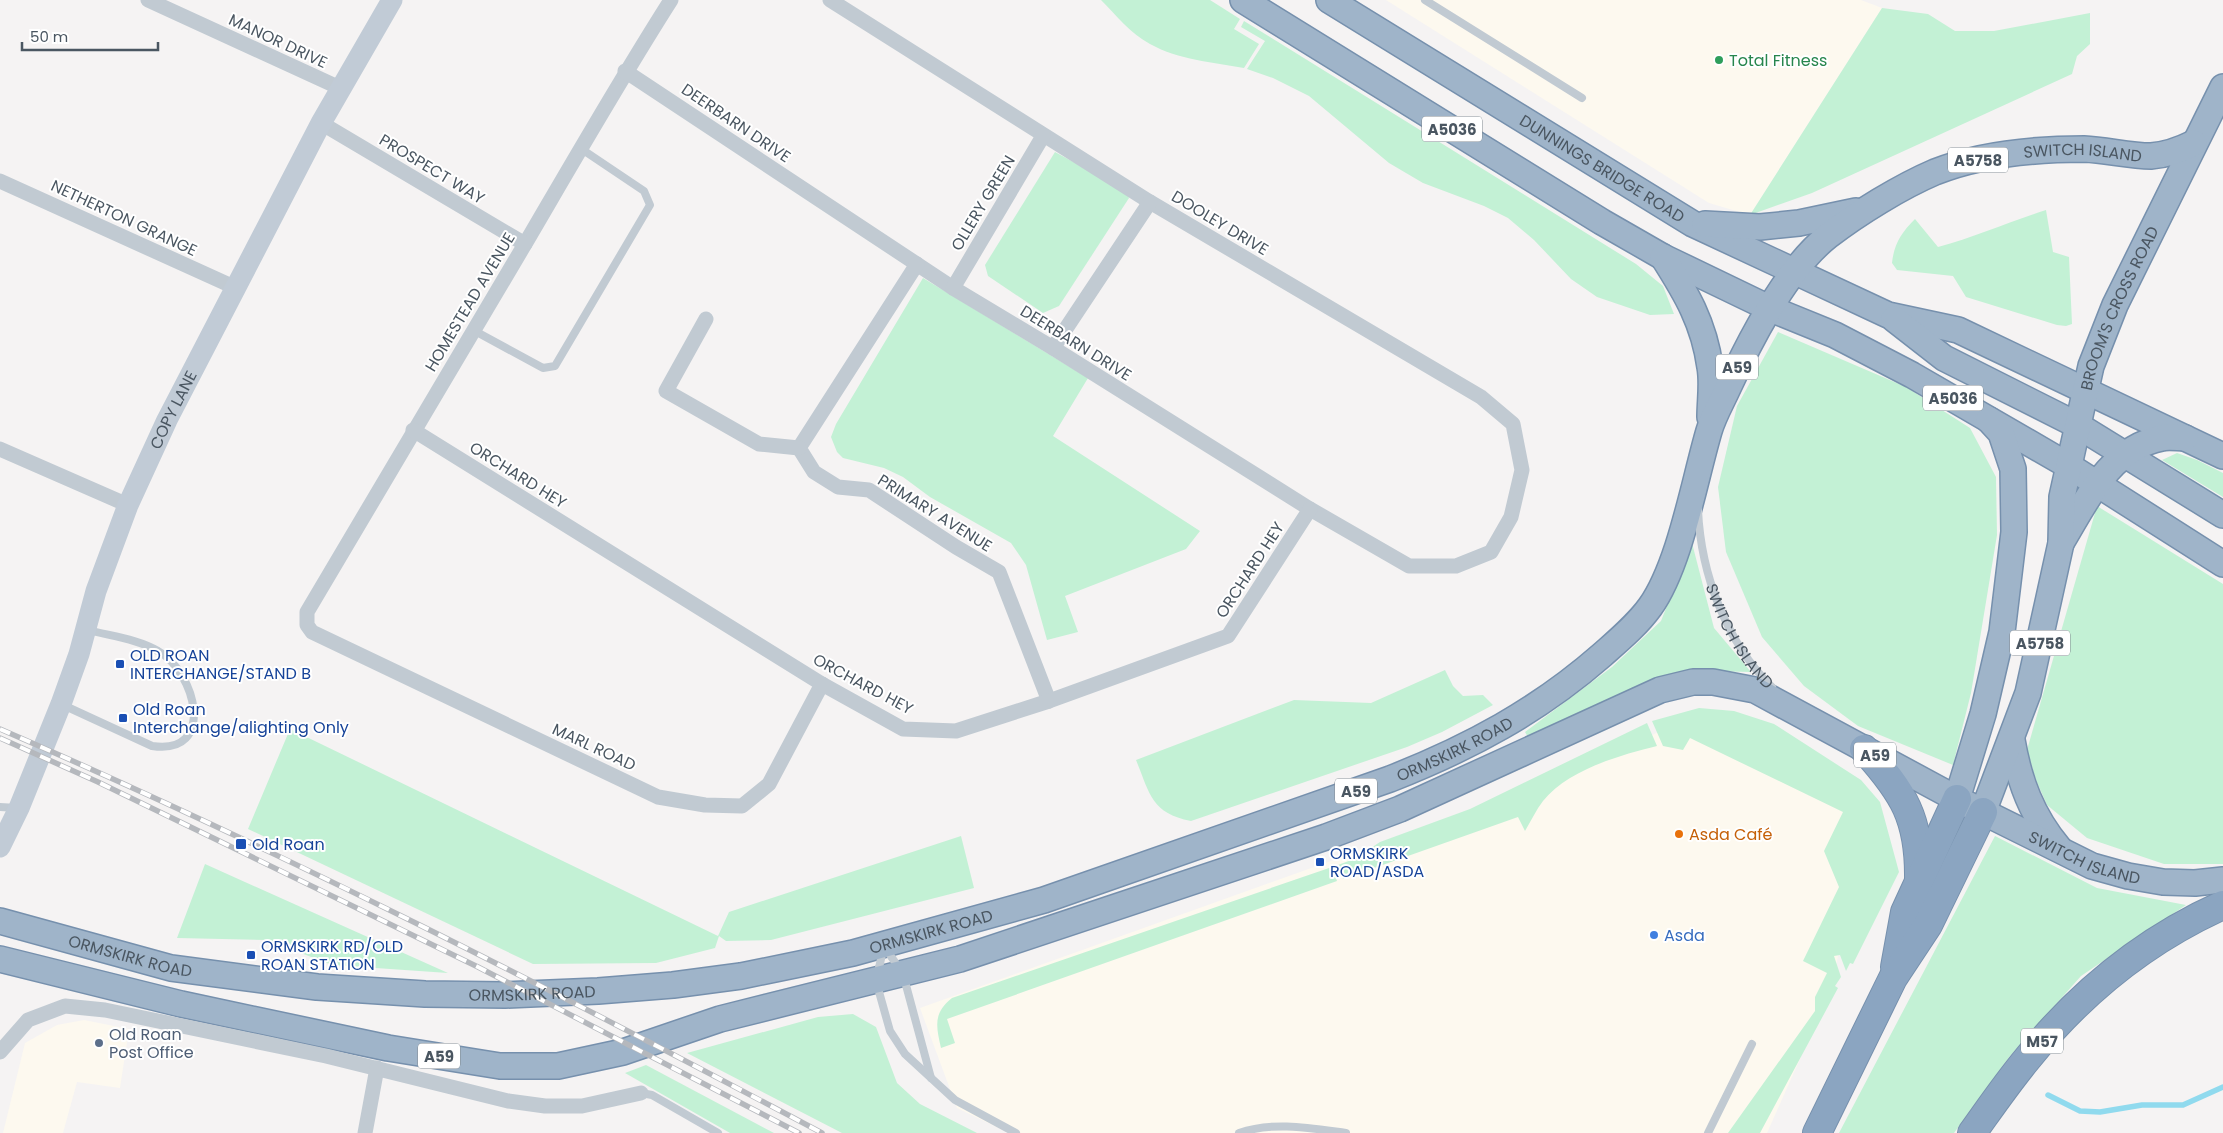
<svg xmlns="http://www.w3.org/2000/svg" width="2223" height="1133" font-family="Poppins,sans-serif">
<rect width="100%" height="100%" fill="#f5f3f3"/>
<g fill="#fdf9ef">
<polygon points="1386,0 1861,0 1882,8 1750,215 1709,203"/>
<polygon points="1689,718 1862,816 1852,890 1831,989 1767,1133 1009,1133 957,1108 920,1008 1546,784"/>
<polygon points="84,1020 129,1029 120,1088 77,1082 63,1133 3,1133 25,1043 57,1025"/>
</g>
<g fill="#c3f1d5">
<path d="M1101,0h109l30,19 -6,10 25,15 -15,24c-32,-6 -65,-8 -94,-24 -19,-10 -34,-29 -49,-44z"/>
<polygon points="1882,8 1928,14 1955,31 1994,31 2090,13 2090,44 2077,56 2072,74 1812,193 1750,215"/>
<polygon points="1244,21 1636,264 1663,286 1674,314 1650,315 1597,297 1571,279 1534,240 1508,218 1484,206 1423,183 1389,163 1309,96 1273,78 1247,69 1265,41 1241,27"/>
<polygon points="1055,152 1125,190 1129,198 1059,306 1043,313 988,276 985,265"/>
<path d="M2046,210l7,42 16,5 3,67 -6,2 -9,-1 -91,-28 -13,-21 -56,-6 -5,-7c2,-19 9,-30 23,-44l23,28c37,-10 71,-25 108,-37z"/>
<polygon points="923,278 1088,378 1053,436 1200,531 1186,549 1065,596 1078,632 1047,640 1026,565 1011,543 930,497 903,477 884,468 843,458 837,452 831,437 836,424"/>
<polygon points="1778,332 1906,387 1970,428 1996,477 1997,535 1971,693 1953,765 1858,726 1804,686 1762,637 1726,552 1718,487 1737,406"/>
<polygon points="2177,453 2197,460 2223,473 2223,497 2162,460"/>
<polygon points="2097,506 2223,584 2223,864 2164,864 2087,838 2047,805 2036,780 2027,750"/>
<polygon points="1692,543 1714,628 1751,672 1707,671 1641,684 1531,742 1525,732 1612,667 1661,621"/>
<path d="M1445,670l8,16 10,10 20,-1 10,10 -51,27 -35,15 -216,74c-40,-8 -41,-27 -55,-61l158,-60 77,3z"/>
<polygon points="1699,708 1734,711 1774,724 1861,780 1880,802 1899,872 1853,964 1850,963 1846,971 1840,955 1834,956 1841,977 1835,986 1838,988 1760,1133 1728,1133 1815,1011 1815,997 1827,973 1803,961 1839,887 1824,851 1843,812 1690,738 1683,750 1663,746 1652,721"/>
<path d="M1647,723l10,23c-37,9 -89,24 -114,55 -7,9 -12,20 -18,30l-7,-14 -175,62 -5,-14 16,-6 26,-17 90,-33z"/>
<polygon points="290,729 718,936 729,912 961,836 974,888 771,940 726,941 719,936 715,948 656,963 533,964 248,829"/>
<polygon points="1995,836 2097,888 2186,905 2081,976 2010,1056 1954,1133 1839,1133"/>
<polygon points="205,864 448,973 332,965 267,940 177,938"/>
<path d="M1332,867l5,14 -390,138 8,24 -14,5c-5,-22 -8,-35 11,-50z"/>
<polygon points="853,1014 876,1027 897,1083 920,1104 977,1133 842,1133 687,1053 818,1017"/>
<polygon points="646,1065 774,1133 730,1133 625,1073"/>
</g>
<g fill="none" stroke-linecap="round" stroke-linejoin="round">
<polyline stroke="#90daee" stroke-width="5.5" points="2048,1095 2080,1111 2100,1112 2142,1105 2183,1105 2223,1087"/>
<defs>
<g id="trunk">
<polyline points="1243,0 1602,222 1663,257 1771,309 1835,335 1912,375 2069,466 2223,564"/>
<path id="s3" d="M1329,0l364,224 195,91 70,15 265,126"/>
<polyline points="1705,224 1760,227 1799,223 1856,211"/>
<path d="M1663,257c23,36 41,66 47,110 3,16 0,34 0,50"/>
<polyline points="1894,319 1944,358 2077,425 2223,515"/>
<path d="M2061,543c25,-41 48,-95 101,-105 7,-2 16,0 23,0"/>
<path d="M2012,740c7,41 20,76 47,108"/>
<polyline points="1957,799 1983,714 2002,632 2014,532 2013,469 2001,433 1989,420"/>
<path id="s4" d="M1983,812l45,-119 33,-150 1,-46 29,-131 24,-61 108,-218"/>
<path id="s5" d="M0,921l171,47 146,19 108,7 80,1 93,-4 75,-6 68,-9 112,-23 191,-53 346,-121c79,-31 148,-68 212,-124 17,-15 35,-30 48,-48 30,-42 44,-125 59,-176 4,-14 12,-28 18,-41 22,-48 59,-121 101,-154 30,-23 72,-49 107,-64 45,-18 101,-23 149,-23 23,1 45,7 67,7 15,-1 31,-7 43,-13"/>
<path id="s6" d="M0,959l181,45 207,44 112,18h58l65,-14 97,-33 240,-60 366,-122 74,-28 260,-119 33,-8h20l42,8 202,109 135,67 36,10 35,6 32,1 28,-3"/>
</g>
<g id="motorway">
<path d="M1864,749c40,44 56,70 55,131"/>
<polyline points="1895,967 1905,912 1957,799"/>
<polyline points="1817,1133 1893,978 1928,925 1983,812"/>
<path d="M1972,1133c18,-25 35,-50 55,-74 53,-66 118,-119 196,-154"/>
</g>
</defs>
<use href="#trunk" stroke="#7690ad" stroke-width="28"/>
<use href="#motorway" stroke="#7690ad" stroke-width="30"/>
<g stroke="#c1cad2" stroke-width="8">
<polyline points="1425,0 1582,98"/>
<polyline points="473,330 543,368 555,366 650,205 644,191 580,148"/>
<path id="s1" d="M1698,510c3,64 28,132 74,177"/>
<path d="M63,705l89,41c65,10 44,-74 6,-95 -20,-12 -48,-15 -70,-21"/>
<polyline points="0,807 17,808"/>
<polyline points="886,949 903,974 931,1078"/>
<polyline points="883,950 876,981 890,1031 905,1054 955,1100 1016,1133"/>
<polyline points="641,1093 652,1095 718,1133"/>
<path d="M1239,1133c35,-12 71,-5 107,0"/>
<polyline points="1708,1133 1752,1044"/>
</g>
<g stroke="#c1cad2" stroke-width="15">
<polyline points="148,0 340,88"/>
<path d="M671,0c-51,80 -98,162 -146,244 -72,123 -146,245 -218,368v13l5,7 346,165 47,8 37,1 27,-22 53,-100"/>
<polyline points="625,71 953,288 1053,348 1310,509 1409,566 1456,566 1491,552 1511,517 1522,470 1513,424 1481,397 1150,202 830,0"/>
<polyline points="321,123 525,244"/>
<polyline points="0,181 234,287"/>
<polyline points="917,264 799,448 814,472 838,487 869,490 956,547 999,572 1049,701"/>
<polyline points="953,288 1043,136"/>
<polyline points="706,319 666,391 759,444 799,448"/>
<polyline points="1053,348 1150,202"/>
<polyline points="413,430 822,684 903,729 956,731 1049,701 1228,636 1310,509"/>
<polyline points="0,449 128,505"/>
<polyline points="0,1052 28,1020 65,1006 105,1010 326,1056 508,1101 545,1106 582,1106 641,1093"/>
<polyline points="365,1133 377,1068"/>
</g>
<path stroke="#c1cbd6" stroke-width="21" id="s2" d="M0,847l19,-39 42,-104 18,-50 17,-63 32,-86 39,-85 154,-297 71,-123"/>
<use href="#trunk" stroke="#9fb4c9" stroke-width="25"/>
<use href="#motorway" stroke="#8ba5c1" stroke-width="28"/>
<defs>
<g id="rail">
<path d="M0,729c280,121 553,261 822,404"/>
<polyline points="0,738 98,782 478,967 799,1133"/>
</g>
</defs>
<use href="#rail" stroke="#b5b8bd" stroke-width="5.5"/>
<use href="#rail" stroke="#fff" stroke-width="4" stroke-dasharray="11" stroke-linecap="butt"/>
</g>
<circle fill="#2e9e5b" stroke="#fff" stroke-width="2" cx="1719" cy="60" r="5"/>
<g fill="#1a4fb4" stroke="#fff" stroke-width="2">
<rect x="115" y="659" width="10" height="10" rx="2.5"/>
<rect x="118" y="713" width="10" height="10" rx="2.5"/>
<rect x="235" y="838" width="12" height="12" rx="2.5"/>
<rect x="1315" y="857" width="10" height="10" rx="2.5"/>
<rect x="246" y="950" width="10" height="10" rx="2.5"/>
</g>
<circle fill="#e8710a" stroke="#fff" stroke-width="2" cx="1679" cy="834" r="5"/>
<circle fill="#3f7fe0" stroke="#fff" stroke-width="2" cx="1654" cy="935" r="5"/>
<circle fill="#5c6f8a" stroke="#fff" stroke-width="2" cx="99" cy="1043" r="5"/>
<g text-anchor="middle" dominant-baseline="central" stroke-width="4" stroke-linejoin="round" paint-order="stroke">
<g fill="#fff" stroke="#808990" stroke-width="1">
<rect x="1422" y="116.5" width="60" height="25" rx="4"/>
<rect x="1948" y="147.5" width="60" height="25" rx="4"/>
<rect x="1716" y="354.5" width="42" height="25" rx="4"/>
<rect x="1923" y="385.5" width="60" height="25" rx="4"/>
<rect x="2010" y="630.5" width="60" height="25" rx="4"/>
<rect x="1854" y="742.5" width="42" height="25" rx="4"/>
<rect x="1335" y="778.5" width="42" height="25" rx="4"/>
<rect x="2021" y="1028.5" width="42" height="25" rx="4"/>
<rect x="418" y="1043.5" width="42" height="25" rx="4"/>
</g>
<g font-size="15" font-weight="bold" fill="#4a5661">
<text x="1452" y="129">A5036</text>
<text x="1978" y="160">A5758</text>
<text x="1737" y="367">A59</text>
<text x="1953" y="398">A5036</text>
<text x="2040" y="643">A5758</text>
<text x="1875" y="755">A59</text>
<text x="1356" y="791">A59</text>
<text x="2042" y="1041">M57</text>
<text x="439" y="1056">A59</text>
</g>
<g font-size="16" fill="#4a5661" stroke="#fff">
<text transform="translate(278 41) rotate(25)">MANOR DRIVE</text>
<text transform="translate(736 123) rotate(34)">DEERBARN DRIVE</text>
<text stroke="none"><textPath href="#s5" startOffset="2436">SWITCH ISLAND</textPath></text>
<text stroke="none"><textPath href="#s3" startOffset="321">DUNNINGS BRIDGE ROAD</textPath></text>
<text transform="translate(432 169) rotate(31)">PROSPECT WAY</text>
<text transform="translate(983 203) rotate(-59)">OLLERY GREEN</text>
<text transform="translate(124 218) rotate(25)">NETHERTON GRANGE</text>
<text transform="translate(1220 223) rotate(31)">DOOLEY DRIVE</text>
<text transform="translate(470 302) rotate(-59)">HOMESTEAD AVENUE</text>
<text stroke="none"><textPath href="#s4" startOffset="525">BROOM'S CROSS ROAD</textPath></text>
<text transform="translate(1076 343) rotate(32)">DEERBARN DRIVE</text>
<text stroke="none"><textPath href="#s2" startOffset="471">COPY LANE</textPath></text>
<text transform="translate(518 475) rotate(32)">ORCHARD HEY</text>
<text transform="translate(935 513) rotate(32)">PRIMARY AVENUE</text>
<text transform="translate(1250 570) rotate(-57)">ORCHARD HEY</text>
<text stroke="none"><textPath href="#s1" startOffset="135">SWITCH ISLAND</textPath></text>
<text transform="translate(863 684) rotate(28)">ORCHARD HEY</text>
<text transform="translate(594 747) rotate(25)">MARL ROAD</text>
<text stroke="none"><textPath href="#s5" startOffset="1500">ORMSKIRK ROAD</textPath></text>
<text stroke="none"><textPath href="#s6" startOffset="2204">SWITCH ISLAND</textPath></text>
<text stroke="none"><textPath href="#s5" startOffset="945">ORMSKIRK ROAD</textPath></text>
<text stroke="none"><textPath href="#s5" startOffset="135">ORMSKIRK ROAD</textPath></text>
<text stroke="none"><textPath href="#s5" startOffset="540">ORMSKIRK ROAD</textPath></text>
</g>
<g font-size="16" fill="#27864d" stroke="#fff" text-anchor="start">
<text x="1729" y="60">Total Fitness</text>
</g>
<g font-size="16" fill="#164399" stroke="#fff" text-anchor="start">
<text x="130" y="655">OLD ROAN<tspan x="130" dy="18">INTERCHANGE/STAND B</tspan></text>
<text x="133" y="709">Old Roan<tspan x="133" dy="18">Interchange/alighting Only</tspan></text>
<text x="252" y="844">Old Roan</text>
<text x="1330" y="853">ORMSKIRK<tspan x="1330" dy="18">ROAD/ASDA</tspan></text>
<text x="261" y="946">ORMSKIRK RD/OLD<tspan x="261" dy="18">ROAN STATION</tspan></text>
</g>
<g font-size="16" fill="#c56008" stroke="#fff" text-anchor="start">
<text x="1689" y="834">Asda Café</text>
</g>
<g font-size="16" fill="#366cbe" stroke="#fff" text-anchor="start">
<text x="1664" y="935">Asda</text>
</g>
<g font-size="16" fill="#4e5e75" stroke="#fff" text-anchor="start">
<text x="109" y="1034">Old Roan<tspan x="109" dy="18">Post Office</tspan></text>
</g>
</g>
<path d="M22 42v8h136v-8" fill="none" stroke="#4a5661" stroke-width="2.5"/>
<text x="30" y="42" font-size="15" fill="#4a5661" stroke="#ffffff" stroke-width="4" paint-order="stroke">50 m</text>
</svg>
